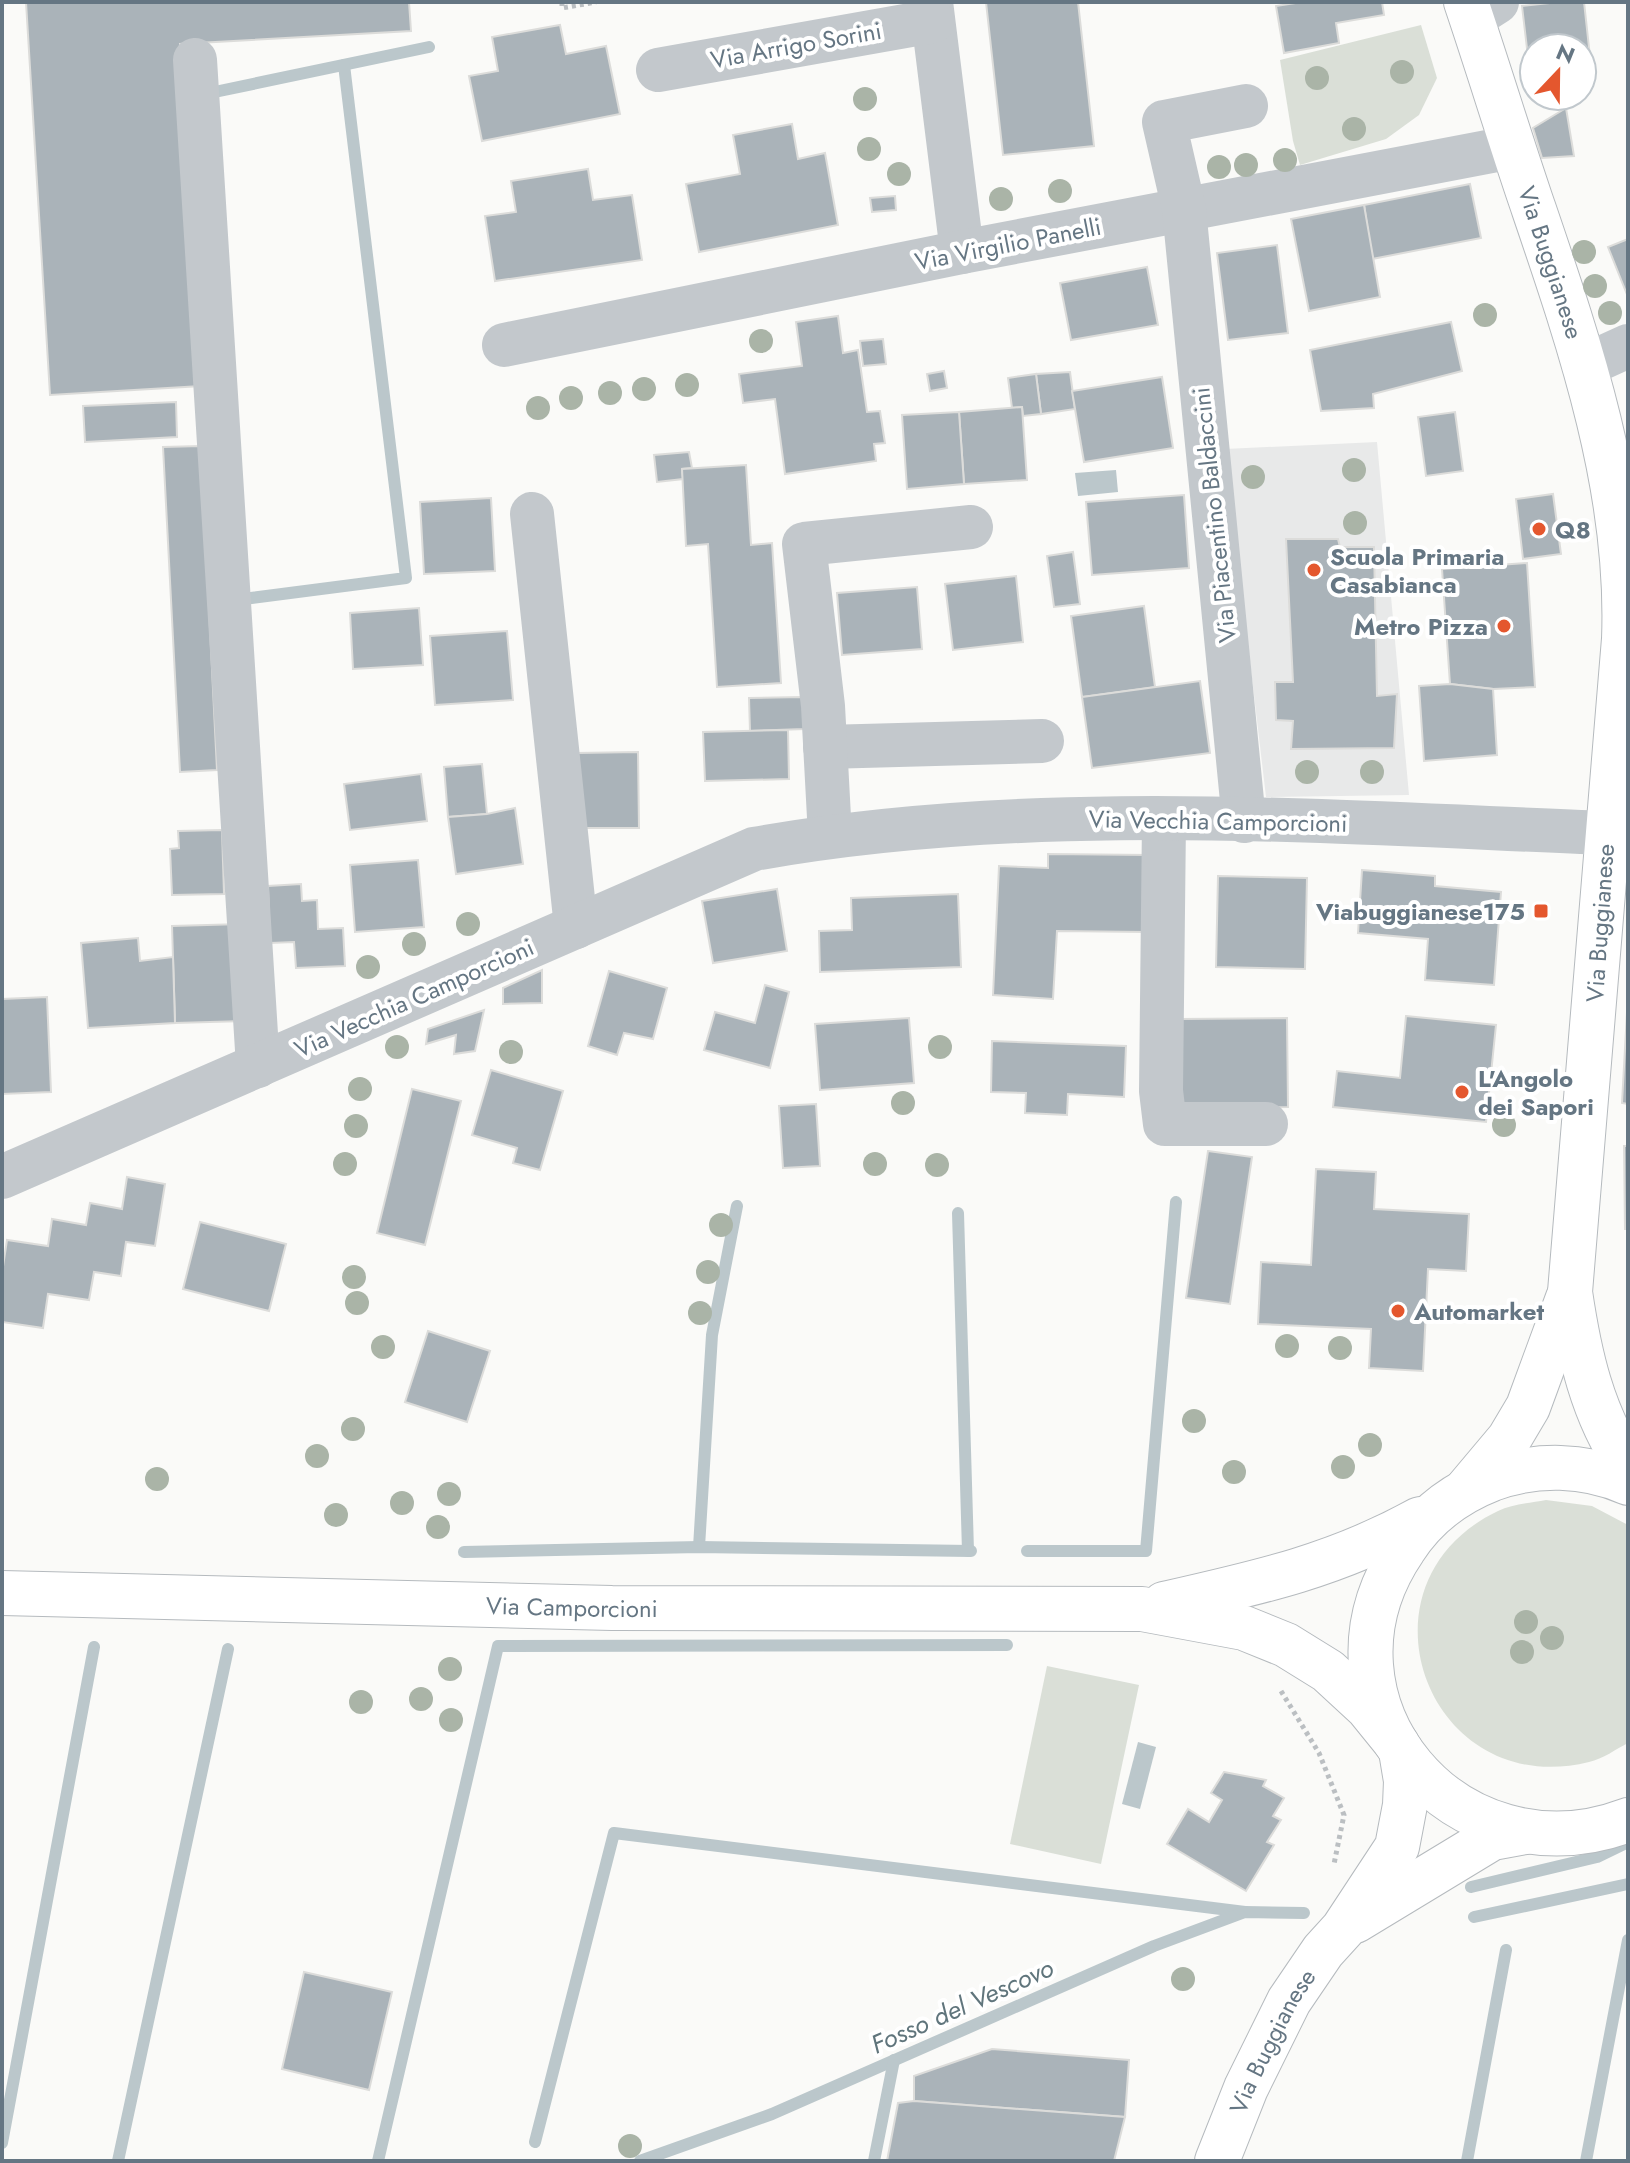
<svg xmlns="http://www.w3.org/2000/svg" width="1630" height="2163" font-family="Jost,sans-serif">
<rect width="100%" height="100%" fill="#fafaf8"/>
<polygon fill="#e8e9e9" points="1377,442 1409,795 1266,797 1225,449"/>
<g fill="#dadfd7">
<polygon points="1421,25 1437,78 1419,115 1386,139 1300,165 1293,141 1280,60"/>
<path d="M1546,1500l46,6 36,19v218c-12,6 -25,16 -39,19 -162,40 -242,-179 -91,-251 14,-7 33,-8 48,-11z"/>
<polygon points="1047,1666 1139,1685 1101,1864 1010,1844"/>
</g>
<g fill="#bbc7cb">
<polygon points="1116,470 1118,492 1078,496 1075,473"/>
<polygon points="1138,1742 1156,1747 1140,1809 1122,1804"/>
</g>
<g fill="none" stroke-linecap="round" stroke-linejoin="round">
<g stroke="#bbc7cb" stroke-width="12">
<polyline points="205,94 429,47"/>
<polyline points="236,600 406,578 344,65"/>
<polyline points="958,1213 968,1551"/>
<polyline points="699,1547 712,1335 737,1206"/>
<polyline points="1027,1551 1146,1551 1176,1202"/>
<polyline points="464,1552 699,1547 971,1551"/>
<polyline points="1471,1887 1597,1857 1628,1842"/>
<polyline points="1474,1917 1628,1884"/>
<polyline points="535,2142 614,1833 1245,1912"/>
<polyline points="2,2143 94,1647"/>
<polyline points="118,2161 228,1649"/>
<polyline points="378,2161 498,1646 1007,1645"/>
<polyline points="640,2161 772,2114 1154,1946 1245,1912 1304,1913"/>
<polyline points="874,2161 894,2060"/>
<polyline points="1467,2161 1506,1950"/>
<polyline points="1586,2161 1628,1940"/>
</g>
</g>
<g fill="#aab3b9" stroke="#dcdcda" stroke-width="2">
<polygon points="26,2 409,2 411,31 180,44 201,386 50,395"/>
<polygon points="986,2 1078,2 1094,146 1003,155"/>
<polygon points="1302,2 1382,2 1384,15 1336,23 1339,43 1284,53 1276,6"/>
<polygon points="1559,2 1584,2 1593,84 1582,86 1582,48 1534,48 1532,91 1522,6"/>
<polygon points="560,25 566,54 606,46 620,114 482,141 469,76 498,71 492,37"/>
<polygon points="1566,108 1574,156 1542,158 1533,128"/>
<polygon points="792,124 798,159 825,153 838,225 699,252 686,184 740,174 733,135"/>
<polygon points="588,169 593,200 632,195 642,260 495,281 485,216 516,212 511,181"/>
<polygon points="1470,184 1481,238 1372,259 1364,205"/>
<polygon points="895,196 896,210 872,212 870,198"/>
<polygon points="1364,205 1380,297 1309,311 1291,219"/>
<polygon points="1628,239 1628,297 1608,247"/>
<polygon points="1277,245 1288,333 1228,340 1217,253"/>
<polygon points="1147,267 1158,325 1071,340 1060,283"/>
<polygon points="838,316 843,353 858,350 867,412 880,411 885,443 874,444 876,461 785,474 775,399 743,403 739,374 802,366 796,322"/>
<polygon points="1451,322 1462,371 1373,394 1374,408 1321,411 1310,350"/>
<polygon points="883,339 886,364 863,366 860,341"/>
<polygon points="944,371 947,388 930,391 927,374"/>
<polygon points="1070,372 1075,409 1041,414 1036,374"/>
<polygon points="1036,374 1041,414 1023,416 1022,407 1012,408 1008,378"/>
<polygon points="1162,377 1173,448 1084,462 1072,391"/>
<polygon points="176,402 177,437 85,442 83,406"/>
<polygon points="1022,407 1027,480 964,484 959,412"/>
<polygon points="959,412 964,484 907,489 902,415"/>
<polygon points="1455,412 1463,471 1426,476 1418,417"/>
<polygon points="201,446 217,770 180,772 163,447"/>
<polygon points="689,452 692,468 682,469 683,479 657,482 654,455"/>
<polygon points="746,465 751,545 772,543 781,683 717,687 708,544 686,546 682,469"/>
<polygon points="1553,494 1561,554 1523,559 1516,499"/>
<polygon points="1184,495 1189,568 1092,575 1086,502"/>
<polygon points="491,498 495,571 424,574 420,502"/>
<polygon points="1286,539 1338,539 1340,547 1374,547 1377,696 1397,694 1394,748 1291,749 1293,721 1276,720 1275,682 1293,682"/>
<polygon points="1073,552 1080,604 1054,607 1047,556"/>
<polygon points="1527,563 1535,687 1493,689 1450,684 1442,569"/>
<polygon points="1016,576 1023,642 953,650 945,584"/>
<polygon points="917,587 922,649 842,655 837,593"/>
<polygon points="1144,606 1155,687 1082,697 1071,616"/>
<polygon points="419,608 423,665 353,669 350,613"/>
<polygon points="507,631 513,700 435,705 430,636"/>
<polygon points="1200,681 1210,753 1092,768 1082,697"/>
<polygon points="1450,684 1493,689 1497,755 1424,761 1419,686"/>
<polygon points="803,697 804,729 750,731 749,698"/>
<polygon points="788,730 789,779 705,781 703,732"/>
<polygon points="638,752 639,828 577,828 577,753"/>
<polygon points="482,764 487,814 448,817 444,767"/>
<polygon points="421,774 427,821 350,830 344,784"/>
<polygon points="515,808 523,864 456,874 448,817 487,814"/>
<polygon points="222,830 224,894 172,895 170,849 179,848 178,831"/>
<polygon points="1048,854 1149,855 1145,932 1057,931 1053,999 993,995 999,866 1048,868"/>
<polygon points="418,860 424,927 355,932 350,865"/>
<polygon points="1362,870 1435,876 1435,886 1501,892 1494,985 1425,980 1428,939 1358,933"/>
<polygon points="1218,876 1307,878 1305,969 1216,967"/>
<polygon points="301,884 302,901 317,900 318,929 343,928 345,966 296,968 294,942 270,943 268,886"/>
<polygon points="777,889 787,951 713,963 702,901"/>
<polygon points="958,894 961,967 820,972 819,931 852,930 851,898"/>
<polygon points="242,924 245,1021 175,1023 172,926"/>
<polygon points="138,938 140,961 173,957 175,1023 88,1028 81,943"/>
<polygon points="542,970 542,1003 503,1004 503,988"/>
<polygon points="609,971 667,988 653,1039 624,1033 617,1055 588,1046"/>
<polygon points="765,985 789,992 770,1068 704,1050 715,1012 755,1023"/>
<polygon points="1628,994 1628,1104 1622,1103"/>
<polygon points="47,997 51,1092 2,1094 2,999"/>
<polygon points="484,1010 475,1051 454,1054 456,1035 426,1044 428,1029"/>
<polygon points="1406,1016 1496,1025 1486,1122 1333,1107 1337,1071 1400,1078"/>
<polygon points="909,1018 914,1083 820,1090 815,1024"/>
<polygon points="1287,1018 1288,1107 1181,1109 1180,1019"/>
<polygon points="992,1041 1126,1046 1124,1097 1068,1094 1067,1115 1025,1113 1026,1093 991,1092"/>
<polygon points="491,1070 563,1091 540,1170 513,1163 517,1148 472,1135"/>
<polygon points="412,1089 461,1101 425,1245 377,1233"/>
<polygon points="816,1104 820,1166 783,1168 779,1106"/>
<polygon points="1624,1146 1628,1146 1628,1229 1625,1229"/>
<polygon points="1208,1151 1252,1157 1230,1304 1186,1298"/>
<polygon points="1316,1169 1376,1172 1374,1209 1469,1214 1466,1271 1428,1269 1423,1371 1369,1368 1371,1329 1258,1324 1261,1262 1311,1265"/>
<polygon points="127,1177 165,1184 155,1246 126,1242 121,1276 94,1272 89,1300 48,1294 43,1328 2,1322 2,1273 7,1240 48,1246 52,1219 86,1225 90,1203 122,1209"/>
<polygon points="200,1222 286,1244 269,1311 183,1289"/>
<polygon points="428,1331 490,1351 467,1422 405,1402"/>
<polygon points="1224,1772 1266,1780 1263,1786 1284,1798 1273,1816 1281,1820 1267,1842 1274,1845 1246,1891 1167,1844 1188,1809 1209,1822 1222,1800 1211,1793"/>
<polygon points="304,1972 392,1992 369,2090 282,2069"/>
<polygon points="992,2049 1129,2060 1125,2117 914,2101 914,2076"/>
<polygon points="914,2101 1125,2117 1114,2161 887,2161 898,2103"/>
</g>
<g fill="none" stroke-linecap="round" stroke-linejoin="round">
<defs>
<g id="major">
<path id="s1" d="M1466,2c22,65 42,131 64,196 48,141 100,289 94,441l-54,653c9,61 22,122 58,174"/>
<path d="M1628,1483c-43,-19 -92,-20 -136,-4 -36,14 -67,37 -88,70 -104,152 52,336 224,271"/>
<polyline points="1467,1489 1509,1439 1528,1407 1568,1298"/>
<path id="s2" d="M2,1593l610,15 530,1 102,19 42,17 42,26 39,36 30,37"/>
<path d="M1164,1604c93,-21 171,-38 256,-85"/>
<polyline points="1355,1921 1492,1838 1525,1832"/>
<path id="s3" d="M1217,2161l29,-73 43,-87 34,-50 20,-22 54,-82 8,-42 1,-24 -5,-30"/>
</g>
</defs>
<use href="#major" stroke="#b5babe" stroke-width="46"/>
<g stroke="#bbbfc2" stroke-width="5" stroke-dasharray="4 4" stroke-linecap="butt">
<polyline points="562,2 562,8 596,2"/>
<polyline points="1281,1691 1319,1753 1344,1815 1334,1864"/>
</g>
<g stroke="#c3c8cc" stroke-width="44">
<polyline points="931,2 962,252"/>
<polyline points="1472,18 1497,2"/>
<polyline points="195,60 258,1066"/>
<polyline points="658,70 933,21"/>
<polyline points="504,345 962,252 1513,147"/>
<polyline points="1584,366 1628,346"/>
<polyline points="532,514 576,927"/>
<polyline points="825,747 1042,741"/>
<polyline points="1164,820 1161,1091 1165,1124 1266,1124"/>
<polyline points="1244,821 1184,209 1164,122 1246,106"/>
<polyline points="830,836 823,706 804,544 971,527"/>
<path d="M2,1177l752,-328c280,-50 570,-27 852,-16"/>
</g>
<use href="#major" stroke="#fff" stroke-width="44"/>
</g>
<g fill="#aab4a7">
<circle cx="1402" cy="72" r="12"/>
<circle cx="1317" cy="78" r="12"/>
<circle cx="865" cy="99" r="12"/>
<circle cx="1354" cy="129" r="12"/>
<circle cx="869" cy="149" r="12"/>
<circle cx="1285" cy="160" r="12"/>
<circle cx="1246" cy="165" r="12"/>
<circle cx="1219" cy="167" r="12"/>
<circle cx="899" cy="174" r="12"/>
<circle cx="1060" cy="191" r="12"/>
<circle cx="1001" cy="199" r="12"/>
<circle cx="1584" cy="252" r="12"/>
<circle cx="1595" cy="286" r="12"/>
<circle cx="1610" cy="313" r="12"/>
<circle cx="1485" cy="315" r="12"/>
<circle cx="761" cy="341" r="12"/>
<circle cx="687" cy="385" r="12"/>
<circle cx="644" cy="389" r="12"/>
<circle cx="610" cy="393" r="12"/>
<circle cx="571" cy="398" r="12"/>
<circle cx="538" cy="408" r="12"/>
<circle cx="1354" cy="470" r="12"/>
<circle cx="1253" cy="477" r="12"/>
<circle cx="1355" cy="523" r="12"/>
<circle cx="1307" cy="772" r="12"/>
<circle cx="1372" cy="772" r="12"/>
<circle cx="468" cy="924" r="12"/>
<circle cx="414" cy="944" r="12"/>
<circle cx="368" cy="967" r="12"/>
<circle cx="397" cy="1047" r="12"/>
<circle cx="940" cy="1047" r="12"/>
<circle cx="511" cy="1052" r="12"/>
<circle cx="360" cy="1089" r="12"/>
<circle cx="903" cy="1103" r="12"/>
<circle cx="1504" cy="1125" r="12"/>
<circle cx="356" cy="1126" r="12"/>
<circle cx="345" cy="1164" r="12"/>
<circle cx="875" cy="1164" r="12"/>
<circle cx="937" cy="1165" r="12"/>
<circle cx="721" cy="1225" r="12"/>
<circle cx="708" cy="1272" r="12"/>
<circle cx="354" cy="1277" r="12"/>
<circle cx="357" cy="1303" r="12"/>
<circle cx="700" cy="1313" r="12"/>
<circle cx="1287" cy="1346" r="12"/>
<circle cx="383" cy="1347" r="12"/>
<circle cx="1340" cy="1348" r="12"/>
<circle cx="1194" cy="1421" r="12"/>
<circle cx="353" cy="1429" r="12"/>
<circle cx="1370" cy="1445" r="12"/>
<circle cx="317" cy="1456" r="12"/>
<circle cx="1343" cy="1467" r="12"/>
<circle cx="1234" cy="1472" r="12"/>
<circle cx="157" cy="1479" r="12"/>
<circle cx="449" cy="1494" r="12"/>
<circle cx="402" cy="1503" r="12"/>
<circle cx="336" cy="1515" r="12"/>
<circle cx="438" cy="1527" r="12"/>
<circle cx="1526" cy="1622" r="12"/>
<circle cx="1552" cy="1638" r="12"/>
<circle cx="1522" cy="1652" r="12"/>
<circle cx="450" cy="1669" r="12"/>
<circle cx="421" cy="1699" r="12"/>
<circle cx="361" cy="1702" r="12"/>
<circle cx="451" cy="1720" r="12"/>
<circle cx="1183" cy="1979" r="12"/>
<circle cx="630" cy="2146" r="12"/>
</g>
<g fill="#e4572e" stroke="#fff" stroke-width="3">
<circle cx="1539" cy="529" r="8"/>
<circle cx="1314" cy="570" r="8"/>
<circle cx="1504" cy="626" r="8"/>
<rect x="1533" y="903" width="16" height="16" rx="4"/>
<circle cx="1462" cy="1092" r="8"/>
<circle cx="1398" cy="1311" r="8"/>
</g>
<g text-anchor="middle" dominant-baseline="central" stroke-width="8" stroke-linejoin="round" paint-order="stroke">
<g font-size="24" fill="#657683" stroke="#fff">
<text transform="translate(796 45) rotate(-10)">Via Arrigo Sorini</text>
<text transform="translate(1008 244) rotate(-11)">Via Virgilio Panelli</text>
<text stroke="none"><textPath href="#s1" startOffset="274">Via Buggianese</textPath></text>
<text transform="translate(1214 515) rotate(-96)">Via Piacentino Baldaccini</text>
<text transform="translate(1218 821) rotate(1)">Via Vecchia Camporcioni</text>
<text transform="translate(1600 923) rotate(-86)">Via Buggianese</text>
<text transform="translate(414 998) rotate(-24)">Via Vecchia Camporcioni</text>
<text stroke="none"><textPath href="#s2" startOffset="570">Via Camporcioni</textPath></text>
<text stroke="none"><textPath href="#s3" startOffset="132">Via Buggianese</textPath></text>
</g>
<g font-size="24" font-weight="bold" fill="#657683" stroke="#fff" text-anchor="start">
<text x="1555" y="529">Q8</text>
<text x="1330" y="556">Scuola Primaria<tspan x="1330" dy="28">Casabianca</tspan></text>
<text x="1488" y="626" text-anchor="end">Metro Pizza</text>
<text x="1525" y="911" text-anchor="end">Viabuggianese175</text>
<text x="1478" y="1078">L'Angolo<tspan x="1478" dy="28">dei Sapori</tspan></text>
<text x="1414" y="1311">Automarket</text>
</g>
<g font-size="26" font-style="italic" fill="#60757c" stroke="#fff">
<text transform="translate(962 2006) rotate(-24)">Fosso del Vescovo</text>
</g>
</g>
<rect width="1630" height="2163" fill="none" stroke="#657683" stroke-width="8"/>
<g transform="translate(1558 72) rotate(22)"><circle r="38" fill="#ffffff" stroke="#c1c8cd" stroke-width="2"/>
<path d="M0-6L14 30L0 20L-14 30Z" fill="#e4572e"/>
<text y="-12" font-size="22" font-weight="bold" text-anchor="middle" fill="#657683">N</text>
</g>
</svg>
